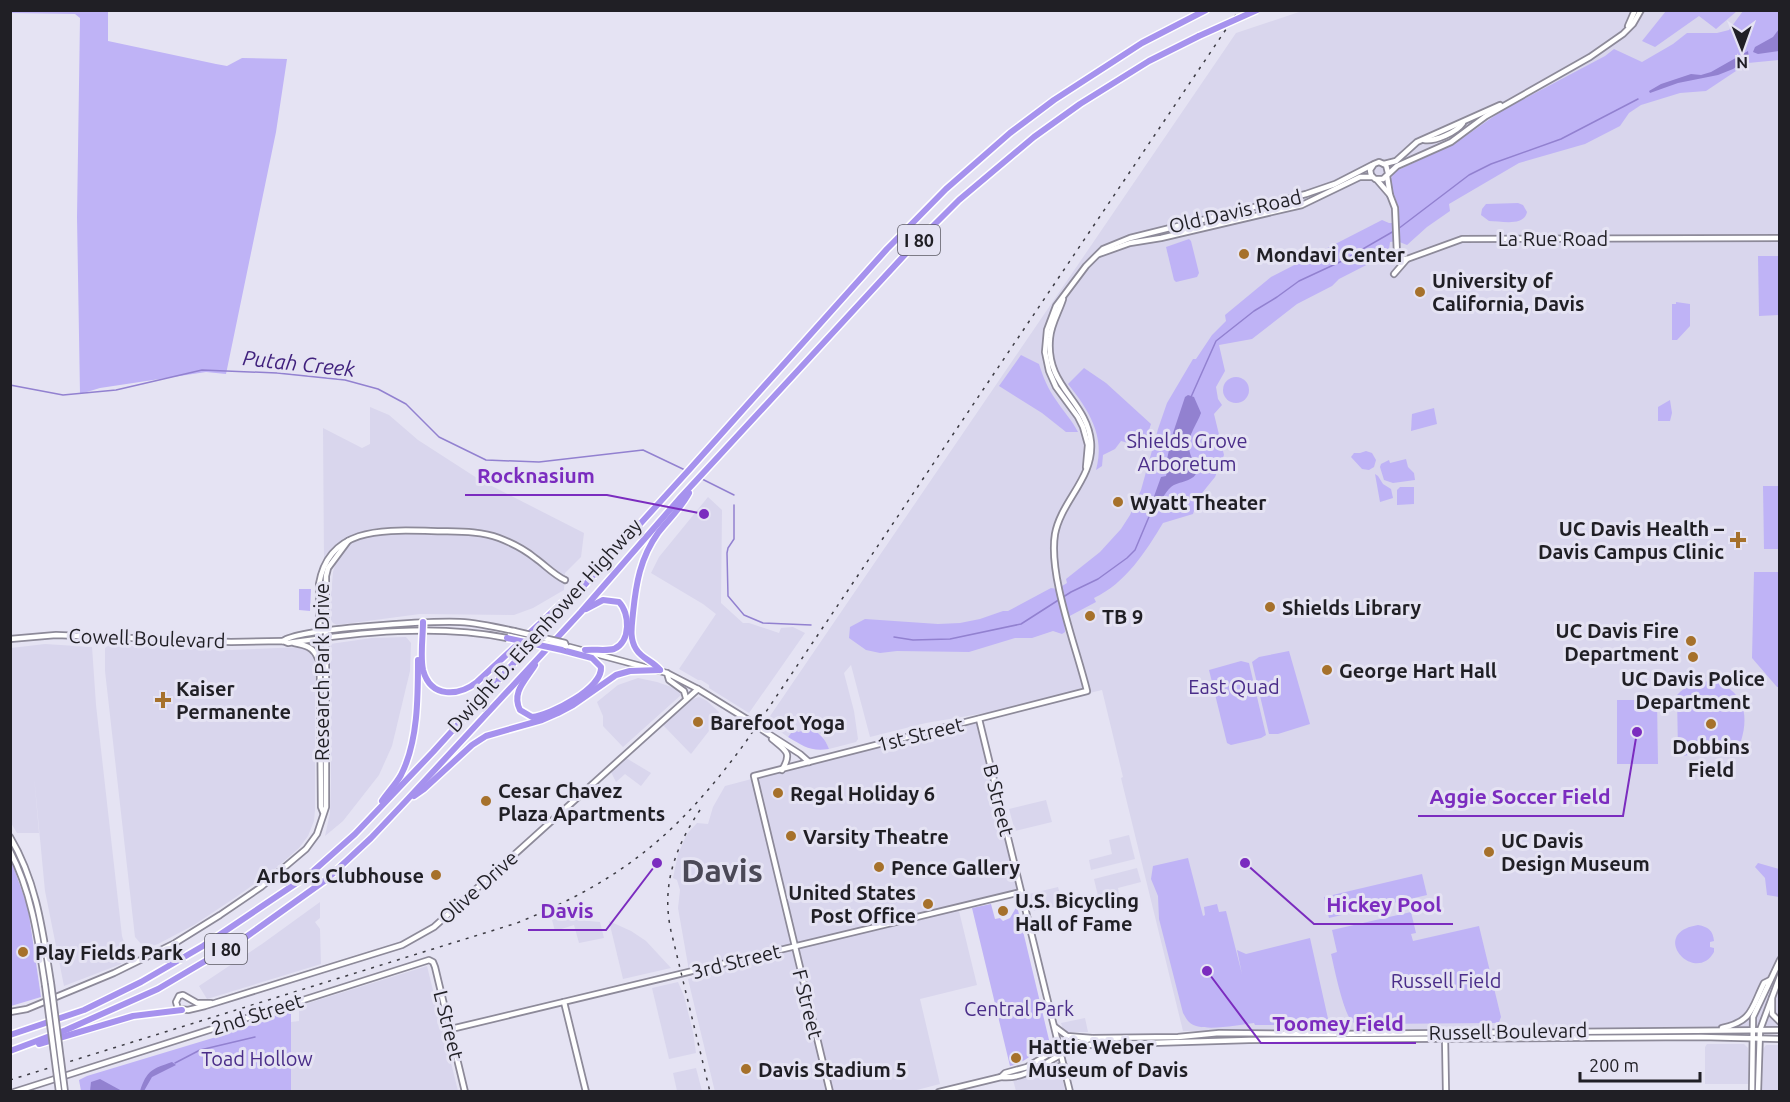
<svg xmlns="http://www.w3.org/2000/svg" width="1790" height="1102" font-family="Ubuntu,sans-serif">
<rect width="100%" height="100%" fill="#e5e3f3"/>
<g fill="#d9d6ed">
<polygon points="1305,10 1779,11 1779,1028 1183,1031 1121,778 1123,777 1102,690 987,717 985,713 926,723 870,737 851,665 844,673 854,711 858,739 856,742 829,749 822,735 805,729 798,732 795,728 788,737 766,722 1236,33"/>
<polygon points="370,407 389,415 418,440 480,480 584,533 581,557 565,573 564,590 533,608 514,615 420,614 337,625 333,623 331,620 330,607 333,572 335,565 324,560 323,428 362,448 370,444"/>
<polygon points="708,497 722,510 721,603 743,623 749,623 779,633 781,628 793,627 805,633 749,713 709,688 709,685 701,680 698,680 679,669 716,614 703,604 651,573 659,557"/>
<polygon points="406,637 411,643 410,671 392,746 379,775 343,821 325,836 330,813 331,781 330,644 372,638"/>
<polygon points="45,644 92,647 96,705 122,936 127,952 121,964 64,986 45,891 34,776 39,833 17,833 11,823 11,648"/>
<polygon points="109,645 232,650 302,647 309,650 313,655 315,662 315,810 314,821 308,836 299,848 274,870 236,897 194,925 158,944 150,947 142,945 135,937 105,671 105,648"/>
<polygon points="638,678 657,682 680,690 681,695 623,747 603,726 603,716 597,702 618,685"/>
<polygon points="699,697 707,701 719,712 712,727 691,754 663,725 693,699"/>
<polygon points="979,719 1021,892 958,907 977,985 920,999 940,1084 909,1092 715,1092 688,979 695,977 694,971 689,972 688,965 678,908 680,890 677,880 673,878 678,854 687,834 697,823 708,824 713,807 725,786"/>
<polygon points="626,758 651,773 641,786 625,774 616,782 611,772"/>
<polygon points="1046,800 1052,822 1015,831 1009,809"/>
<polygon points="1129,835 1135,859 1091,870 1089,860 1112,854 1109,840"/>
<polygon points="1137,868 1141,882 1118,888 1119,895 1099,900 1094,879"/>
<polygon points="1058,887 1063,905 1034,911 1029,894"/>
<polygon points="320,902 320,918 315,922 320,929 321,964 207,999 199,986 262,944"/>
<polygon points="557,918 600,922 604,938 579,943 574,925 555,931 552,920"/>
<polygon points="609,921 631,931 646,941 671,968 623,979"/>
<polygon points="427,966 458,1091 291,1091 291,1022 299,1021 299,1006"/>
<polygon points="678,982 684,996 693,1032 696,1053 669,1059 652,988"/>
<polygon points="1085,1018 1088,1032 1066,1032 1063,1029 1061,1023"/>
<polygon points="1707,1044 1744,1044 1748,1048 1748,1084 1705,1084 1705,1047"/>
<polygon points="1766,1045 1779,1045 1779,1091 1762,1091 1763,1049"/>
<polygon points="696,1068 702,1091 677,1091 673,1073"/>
<polygon points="1060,1068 1065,1091 1016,1091 1013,1080"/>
</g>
<g fill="#bfb3f6">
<polygon points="11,10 108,11 108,41 216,64 227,66 242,58 287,59 276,132 226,374 206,372 100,388 80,394 77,217 80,18 75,14 11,13"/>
<polygon points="1666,11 1737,10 1737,11 1716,29 1699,16 1655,47 1642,41"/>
<path d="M1743,11h36v49l-31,3 -42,28 -26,2 -39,12 -12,8 -9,13 -35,18 -66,19 -70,41 1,7 -23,16 -20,18 -10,-4 -7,1 -1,7 -3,6 -47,24 -7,7 -35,18 -45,35 -33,6 6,26 -9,16 2,12 4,6 -8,9 10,41 -9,22 -17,21 -5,16 -30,9c-17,28 -37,60 -69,75l2,4 -32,17 1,13 -3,2 -9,-3 -21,7h-17l-46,14 -72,-1 -17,2 -14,-3 -17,-12 1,-11 15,-8 73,5 22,-1 20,-4 23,-8h5l43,-23 6,1 10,-6 -1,-4 34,-27 21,-23 9,-14 11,-25 17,-61 9,-26 26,-44h3l16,-24 14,-14 -1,-6 46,-38 111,-57 7,3h9v-18l-9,-22 5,-11 60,-28 49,-34 102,-54 9,-7 28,13 31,-18 14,-11h30l12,-3z"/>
<path d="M1518,203l5,2 4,7c-3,15 -26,9 -38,9l-8,-6 1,-6 4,-5z"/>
<polygon points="1189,239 1191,241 1199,273 1197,277 1176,282 1174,280 1166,247"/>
<polygon points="1758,256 1779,256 1779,315 1759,316"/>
<polygon points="1676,302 1690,304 1690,326 1677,340 1672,340 1672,304 1676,304"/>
<path d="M1021,355l18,9c4,13 9,25 17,36 7,11 16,20 22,32h-12l-24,-19 -43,-27z"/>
<path d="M1084,368l22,15 45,41 -5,15 -13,-2 -1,7 -11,-3 -6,8 -12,6 -1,11 -6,4c10,-34 -8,-61 -28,-86z"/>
<circle cx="1236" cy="390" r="13"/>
<polygon points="1670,400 1672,413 1670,421 1658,421 1658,407"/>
<polygon points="1434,408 1437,424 1411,431 1412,414"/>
<polygon points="1366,451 1372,453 1376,460 1374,467 1369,470 1362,469 1351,457 1354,453 1360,453"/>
<polygon points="1406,459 1408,467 1414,473 1415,480 1393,483 1384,480 1380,467 1381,464 1389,460 1390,463"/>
<polygon points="1375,474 1378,476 1383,484 1391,489 1393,498 1380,502"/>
<polygon points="1763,486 1779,486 1779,549 1764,549"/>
<polygon points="1400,487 1414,487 1414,504 1397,505 1397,490"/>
<polygon points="1754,572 1779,572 1779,687 1777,687 1752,658"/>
<polygon points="299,589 311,589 310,611 299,610"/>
<polygon points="1289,651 1310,724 1278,734 1269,734 1252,662 1259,657"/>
<polygon points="1241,661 1249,663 1266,735 1261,738 1231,745 1227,743 1209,670"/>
<path d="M1711,681c31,7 39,31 30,60l-57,15 -6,-4 -1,-57c9,-10 21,-13 34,-14z"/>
<polygon points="1617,700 1657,700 1658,764 1617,764"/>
<path d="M795,728l3,4 13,-4c9,6 14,10 18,21 -18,3 -26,-3 -41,-12z"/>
<path d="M1188,858l15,58 2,-1 -1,-8 13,-3 2,8 7,-1 16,63 -5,-24 9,4 64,-16 19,85 -8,2h-66l-1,-2c-16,2 -54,10 -65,-1 -3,-3 -4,-6 -6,-9l-24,-94 -1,-23 -7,-17 2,-13z"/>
<polygon points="11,860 28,908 41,997 11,1006"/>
<polygon points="1758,863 1779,869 1779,897 1767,895 1765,878 1755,867"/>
<polygon points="1422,874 1427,895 1329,918 1324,897"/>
<path d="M991,904l4,15 5,-1 3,3 7,-3 7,-12 33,138c-15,6 -24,19 -40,22l-38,-158z"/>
<path d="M1411,912l5,21 -5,1 2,7 66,-15 22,91 -2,5 -4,1 -127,1c-4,0 -11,1 -14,-1 -10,-5 -20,-57 -23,-69l6,-2 -5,-22z"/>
<path d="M1698,925c11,2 15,6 16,16l-4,1v5l4,1v4c-19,34 -67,-19 -16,-27z"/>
<polygon points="291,1009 291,1091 81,1091 79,1080 87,1076 236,1031"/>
</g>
<g fill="#9281d0">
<polygon points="1779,29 1779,51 1758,54 1753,52 1755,47 1773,37"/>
<polygon points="1748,51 1749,58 1733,69 1718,75 1678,83 1650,93 1649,91 1661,84 1691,74 1701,75 1711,72"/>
<path d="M1188,395l6,2 7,16c-5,14 -16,25 -11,40 1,6 8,11 7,17 -1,12 -19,11 -26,17 -7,6 -12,19 -20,25l1,-10 9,-25 5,-1 2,-9 -2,-3 6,-28 13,-39z"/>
<path d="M172,1062l4,3 -24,12 -8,14h-4c7,-21 12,-22 32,-29z"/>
<polygon points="100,1079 122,1091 90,1091 91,1082"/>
</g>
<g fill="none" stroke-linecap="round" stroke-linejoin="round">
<g stroke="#9281d0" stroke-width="1.5">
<polyline points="1398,229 1469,175 1491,164 1561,139 1638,99"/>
<polyline points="10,385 63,395 116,390 202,370 277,373 345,380 378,389 406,404 439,437 486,460 539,462 643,450 685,470"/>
<polyline points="1191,397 1216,341 1254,311 1277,297 1299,281 1342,261 1394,231"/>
<polyline points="700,478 734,495"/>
<polyline points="734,505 734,539 728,548 727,553 728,596 744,615 763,623 811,625"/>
<polyline points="894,637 913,640 950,639 1021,624 1071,592 1098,579 1127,558 1135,550 1151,512"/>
<polyline points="175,1063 200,1050 255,1037"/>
</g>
<defs>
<g id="secondary">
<polyline points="1628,26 1635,10"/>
<path d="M1424,140c11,2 33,-8 39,-17"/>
<polyline points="1384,164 1396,161 1417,142 1500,105"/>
<polyline points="1388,173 1386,165 1379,162 1374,164 1370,170 1371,175 1375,179 1383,179 1397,166 1451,142 1486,116 1590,57 1623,34 1633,24 1641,10"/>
<polyline points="1387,176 1390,195"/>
<polyline points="1377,180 1390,195 1395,208 1397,254 1395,260 1407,259 1462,239 1780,238"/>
<polyline points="1099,254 1130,243 1161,238 1302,205 1360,177 1372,177"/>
<polyline points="1394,274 1407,259"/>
<polyline points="1086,467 1088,445 1083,427 1078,417 1056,387 1049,371 1045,352 1047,330 1056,306 1086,266 1103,249 1130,238 1306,194 1335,184 1372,165"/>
<path d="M10,639l46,-4 175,7 52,-1 5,2c72,-11 148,-19 219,-5"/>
<path d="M283,641c16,-13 151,-20 177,-19 18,1 36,5 54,9"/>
<path d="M294,643c11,2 20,4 24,16"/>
<polyline points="566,646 667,673 698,689 753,723"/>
<polyline points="667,673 669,680 684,691 686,698"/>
<polyline points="979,719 1070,1092"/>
<polyline points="761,729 800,754 809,762"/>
<path d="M772,739c13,11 21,13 10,31"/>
<path d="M323,812l-2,-5 -2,-223c10,-58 66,-54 112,-53 23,1 47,-1 68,7 13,5 25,11 36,20 10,7 19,17 30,22"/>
<path d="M10,837c27,45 33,96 41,146"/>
<path d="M10,851c22,42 28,88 35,134"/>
<polyline points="1772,998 1772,1014 1780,1022"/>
<polyline points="564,1002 586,1092"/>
<polyline points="211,1003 197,1003 183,995 179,996 176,1002 178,1009 188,1010 205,1006 402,945 434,927 698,689"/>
<polyline points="10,1012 27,1009 114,973 175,943 220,915 261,887 306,849 317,834 326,807 326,576 328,568 348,541"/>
<polyline points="1055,1027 1067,1036 1092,1038"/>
<path d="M1722,1028c31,-7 29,-19 42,-45l6,-3"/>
<polyline points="451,1029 1021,892"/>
<polyline points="1445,1037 1446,1092"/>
<polyline points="1040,1067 1047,1068 1064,1066"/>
<path d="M1001,1077c30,4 56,-27 85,-32l163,-5 452,-3 79,2"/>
<polyline points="14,1092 429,960 433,962 435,967 465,1092"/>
<path d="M830,1092l-76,-316 333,-85c-10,-42 -39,-115 -32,-157 6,-33 39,-56 36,-92 -4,-42 -46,-55 -41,-104 1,-14 9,-26 13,-39"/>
<polyline points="939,1092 1001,1077 1005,1073 1027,1067 1059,1048 1093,1038 1178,1037 1219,1033 1334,1034 1780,1030"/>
<polyline points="1752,1092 1753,1017 1780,960"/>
<polyline points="1758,1092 1760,1030 1780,976"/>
</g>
<g id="highway">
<path d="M423,622c0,15 -3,34 0,48 8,29 36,26 54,12l99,-92"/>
<path d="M585,650c8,-1 22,1 29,-1 17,-7 16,-36 5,-47l-16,-2 -17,9"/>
<path d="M535,665c-9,15 -24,27 -15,45l12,7c19,-2 71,-29 69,-50l-9,-9 -30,-8"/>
<path d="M660,670c-7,-9 -18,-11 -24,-21 -7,-11 -4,-24 -3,-36 3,-29 7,-55 25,-80 10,-13 23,-25 31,-40"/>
<polyline points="414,796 424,789 472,745 486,736 542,720 558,713 573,705 616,675 630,671 660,670"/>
<path d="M382,801c6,-9 14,-17 19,-26 17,-33 17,-78 17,-115"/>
<polyline points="10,1035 84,1010 141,982 203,946 310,874 355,834 433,752 689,470 887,249 946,189 1010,133 1054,100 1142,43 1206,10"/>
<polyline points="39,1044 133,1016 182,1010"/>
<polyline points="10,1051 66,1030 158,989 246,937 327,879 371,838 405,802 581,612 681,497 912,247 959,200 1034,137 1080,104 1149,61 1199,36"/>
</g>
</defs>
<use href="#secondary" stroke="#8d8a99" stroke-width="8"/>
<use href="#highway" stroke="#fff" stroke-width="9"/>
<use href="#secondary" stroke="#fff" stroke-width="4.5"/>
<use href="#highway" stroke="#a692ee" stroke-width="6"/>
<g stroke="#3d3c44" stroke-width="1.5" stroke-dasharray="3 6" stroke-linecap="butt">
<path d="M700,810c-25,37 -39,76 -29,121l39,161"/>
<path d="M10,1080l507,-157c106,-43 161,-89 228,-180l494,-733"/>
</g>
<defs>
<g id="secondary-bridge">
<polyline points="514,631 565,643 566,646"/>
<polyline points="545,643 566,646"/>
<polyline points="51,983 65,1092"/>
<polyline points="45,985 59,1092"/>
</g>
<g id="highway-bridge">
<polyline points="1199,36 1257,10"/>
<polyline points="507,638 562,650"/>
</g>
</defs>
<use href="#secondary-bridge" stroke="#8d8a99" stroke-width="8" stroke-linecap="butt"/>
<use href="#highway-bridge" stroke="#fff" stroke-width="9" stroke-linecap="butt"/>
<use href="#secondary-bridge" stroke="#fff" stroke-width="4.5"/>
<use href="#highway-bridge" stroke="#a692ee" stroke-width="6"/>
</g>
<g fill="#a6712b" stroke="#e5e3f3" stroke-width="2">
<circle cx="1244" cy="254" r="6"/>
<circle cx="1420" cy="292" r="6"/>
<circle cx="1118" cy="502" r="6"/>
<path d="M1735 531h6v6h6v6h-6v6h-6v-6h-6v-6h6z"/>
<circle cx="1270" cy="607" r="6"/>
<circle cx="1090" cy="616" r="6"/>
<circle cx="1691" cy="641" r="6"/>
<circle cx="1693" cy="657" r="6"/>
<circle cx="1327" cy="670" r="6"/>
<path d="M160 691h6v6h6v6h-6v6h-6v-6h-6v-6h6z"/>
<circle cx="698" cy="722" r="6"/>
<circle cx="1711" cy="724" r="6"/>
<circle cx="778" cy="793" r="6"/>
<circle cx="486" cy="801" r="6"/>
<circle cx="791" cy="836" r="6"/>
<circle cx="1489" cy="852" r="6"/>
<circle cx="879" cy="867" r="6"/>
<circle cx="436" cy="875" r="6"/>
<circle cx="928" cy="904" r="6"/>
<circle cx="1003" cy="911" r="6"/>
<circle cx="23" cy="952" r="6"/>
<circle cx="1016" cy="1058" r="6"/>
<circle cx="746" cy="1069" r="6"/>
</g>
<g text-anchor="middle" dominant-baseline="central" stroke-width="6" stroke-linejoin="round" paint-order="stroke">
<g fill="#e5e3f3" stroke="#5b5a63" stroke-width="1.5">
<rect x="898" y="225" width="42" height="30" rx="4.5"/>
<rect x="205" y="934" width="42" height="30" rx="4.5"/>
</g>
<g font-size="18" font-weight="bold" fill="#201f25">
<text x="919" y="240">I 80</text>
<text x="226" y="949">I 80</text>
</g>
<g font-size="20" fill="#201f25" stroke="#e5e3f3">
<text transform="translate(1235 211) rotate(-13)">Old Davis Road</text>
<text x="1553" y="238">La Rue Road</text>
<text transform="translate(544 625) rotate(-48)">Dwight D. Eisenhower Highway</text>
<text transform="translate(147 638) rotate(2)">Cowell Boulevard</text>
<text transform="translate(321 672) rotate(-90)">Research Park Drive</text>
<text transform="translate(920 734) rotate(-14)">1st Street</text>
<text transform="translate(999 800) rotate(76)">B Street</text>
<text transform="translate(478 887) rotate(-42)">Olive Drive</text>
<text transform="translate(736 961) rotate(-14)">3rd Street</text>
<text transform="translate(808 1004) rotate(76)">F Street</text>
<text transform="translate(257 1014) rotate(-18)">2nd Street</text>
<text transform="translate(449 1025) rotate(76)">L Street</text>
<text transform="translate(1508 1031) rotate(-1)">Russell Boulevard</text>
</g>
<g font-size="20" font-weight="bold" fill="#201f25" stroke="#e5e3f3" text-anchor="start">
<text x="1256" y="254">Mondavi Center</text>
<text x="1432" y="280">University of<tspan x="1432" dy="23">California, Davis</tspan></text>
<text x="1130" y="502">Wyatt Theater</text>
<text x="1724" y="528" text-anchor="end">UC Davis Health –<tspan x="1724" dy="23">Davis Campus Clinic</tspan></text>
<text x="1282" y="607">Shields Library</text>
<text x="1102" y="616">TB 9</text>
<text x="1679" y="630" text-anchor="end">UC Davis Fire<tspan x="1679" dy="23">Department</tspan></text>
<text x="1339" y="670">George Hart Hall</text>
<text x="1693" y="678" text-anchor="middle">UC Davis Police<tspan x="1693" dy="23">Department</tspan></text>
<text x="176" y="688">Kaiser<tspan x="176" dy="23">Permanente</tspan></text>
<text x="710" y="722">Barefoot Yoga</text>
<text x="1711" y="746" text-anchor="middle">Dobbins<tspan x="1711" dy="23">Field</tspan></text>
<text x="498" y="790">Cesar Chavez<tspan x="498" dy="23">Plaza Apartments</tspan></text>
<text x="790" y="793">Regal Holiday 6</text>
<text x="803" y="836">Varsity Theatre</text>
<text x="1501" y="840">UC Davis<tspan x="1501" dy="23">Design Museum</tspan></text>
<text x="891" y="867">Pence Gallery</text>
<text x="424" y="875" text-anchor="end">Arbors Clubhouse</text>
<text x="916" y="892" text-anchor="end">United States<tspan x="916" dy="23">Post Office</tspan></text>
<text x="1015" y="900">U.S. Bicycling<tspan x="1015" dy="23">Hall of Fame</tspan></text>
<text x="35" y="952">Play Fields Park</text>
<text x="1028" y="1046">Hattie Weber<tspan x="1028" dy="23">Museum of Davis</tspan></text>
<text x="758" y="1069">Davis Stadium 5</text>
</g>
<g font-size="20" fill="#4a2d89" stroke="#e5e3f3">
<text x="1187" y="440">Shields Grove<tspan x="1187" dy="23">Arboretum</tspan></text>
<text x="1234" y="686">East Quad</text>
<text x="1446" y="980">Russell Field</text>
<text x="1019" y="1008">Central Park</text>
<text x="257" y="1058">Toad Hollow</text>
</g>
<g font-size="21" font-style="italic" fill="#40217d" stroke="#e5e3f3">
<text transform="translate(299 363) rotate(6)">Putah Creek</text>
</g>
<g font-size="32" font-weight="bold" fill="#4b4957" stroke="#e5e3f3">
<text x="722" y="870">Davis</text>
</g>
</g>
<path fill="none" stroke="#7b2cbf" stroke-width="2" d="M704 514L607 495H465M1637 732L1623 816H1418M1245 863L1314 924H1453M657 863L606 930H528M1207 971L1261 1043H1416"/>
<g fill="#7b2cbf" stroke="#e5e3f3" stroke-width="2">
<circle cx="704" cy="514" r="6"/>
<circle cx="1637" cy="732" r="6"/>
<circle cx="1245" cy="863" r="6"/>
<circle cx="657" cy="863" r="6"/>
<circle cx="1207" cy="971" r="6"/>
</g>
<g font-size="21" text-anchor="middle" font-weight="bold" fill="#7b2cbf" stroke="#e5e3f3" stroke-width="6" stroke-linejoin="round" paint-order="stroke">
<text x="536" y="483">Rocknasium</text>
<text x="1520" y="804">Aggie Soccer Field</text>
<text x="1384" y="912">Hickey Pool</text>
<text x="567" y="918">Davis</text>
<text x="1338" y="1031">Toomey Field</text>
</g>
<rect width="1790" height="1102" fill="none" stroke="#201f25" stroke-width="24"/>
<g transform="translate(1742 48) rotate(179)" stroke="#e5e3f3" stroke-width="4.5" paint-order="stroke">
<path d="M0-4.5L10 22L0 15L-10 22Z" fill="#201f25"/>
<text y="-9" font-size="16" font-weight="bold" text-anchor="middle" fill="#201f25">N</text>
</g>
<path d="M1580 1072v9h120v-9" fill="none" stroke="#201f25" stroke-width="3"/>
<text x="1589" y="1072" font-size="18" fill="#201f25" stroke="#e5e3f3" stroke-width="4.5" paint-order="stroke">200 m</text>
</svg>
